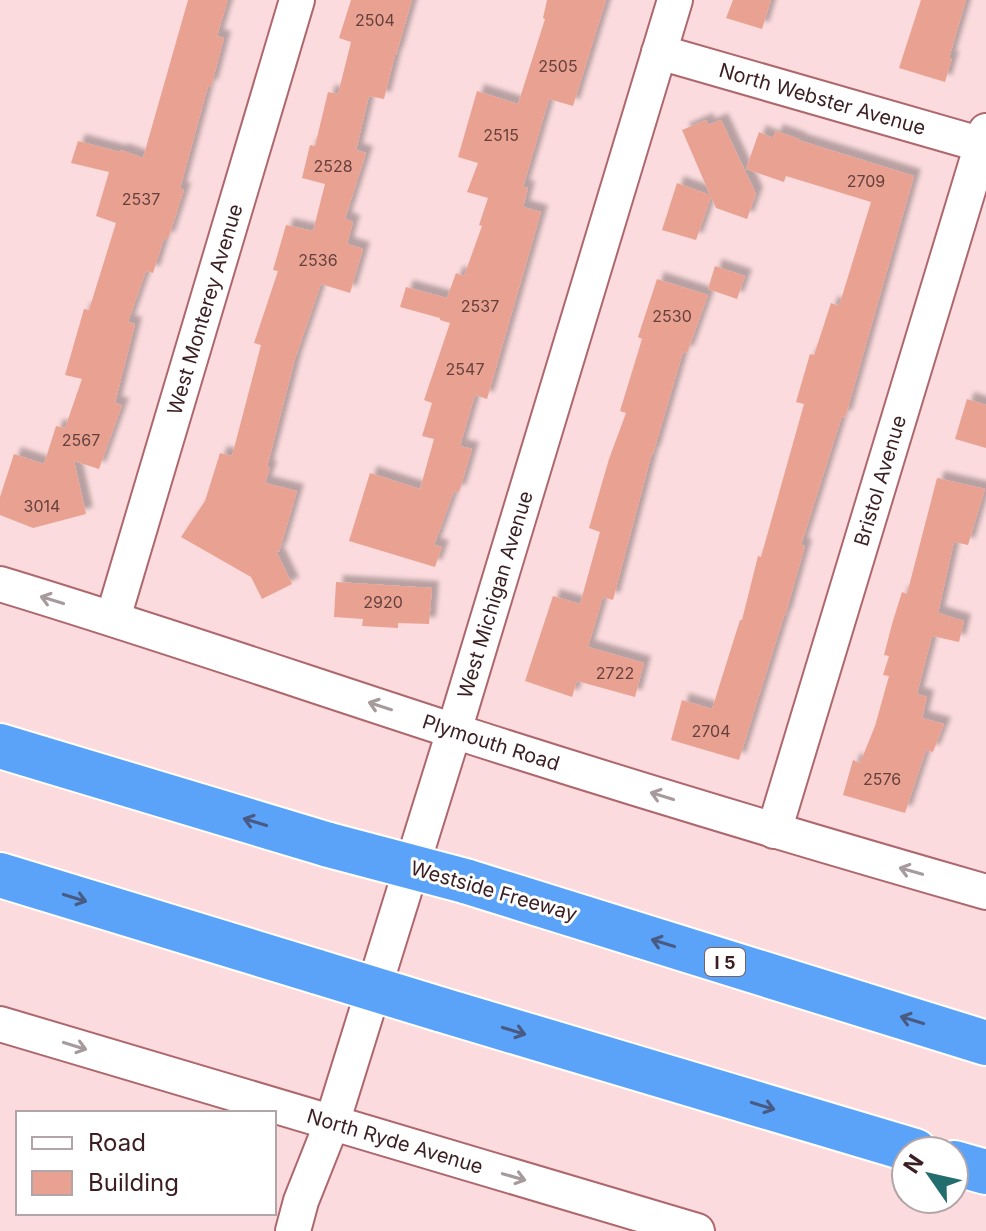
<svg xmlns="http://www.w3.org/2000/svg" width="986" height="1231" font-family="Inter,sans-serif">
<defs>
<filter id="shadow"><feDropShadow dx="7" dy="-7" stdDeviation="2" flood-color="#0004"/></filter>
</defs>
<rect width="100%" height="100%" fill="#fbdbdd"/>
<g fill="#e9a291" filter="url(#shadow)">
<polygon points="188,0 228,0 217,36 224,38 211,87 208,86 180,189 184,190 168,239 164,238 153,273 146,271 128,322 135,324 115,403 122,405 99,469 74,461 86,514 33,528 0,515 0,497 14,454 44,464 56,426 65,428 82,379 65,375 84,309 89,310 116,223 96,216 109,172 71,163 78,141 120,152 121,150 143,158"/>
<polygon points="351,0 412,0 396,55 395,55 384,99 369,96 356,150 366,153 345,219 353,222 347,244 363,249 350,293 321,284 295,359 267,467 270,468 265,483 297,491 279,552 276,551 292,584 262,599 251,577 181,537 205,501 220,453 232,456 261,345 254,343 278,271 273,270 286,225 313,231 325,184 302,178 310,145 315,146 328,92 338,94 351,42 339,38"/>
<polygon points="547,0 606,0 573,106 549,99 523,187 528,188 523,207 541,212 487,399 475,395 460,446 472,449 459,492 454,491 434,545 442,547 435,567 349,541 370,473 420,489 434,439 422,436 432,403 424,400 450,323 440,320 440,318 400,307 406,287 447,298 456,273 464,276 482,226 479,225 488,198 467,192 478,163 458,157 477,91 518,104 545,19 543,18"/>
<polygon points="733,0 771,0 762,29 726,18"/>
<polygon points="921,0 966,0 949,58 952,58 945,82 899,68"/>
<polygon points="706,120 708,125 721,120 756,194 747,219 716,208 711,197 696,240 662,230 677,183 710,195 682,130"/>
<polygon points="776,131 799,139 798,140 914,176 845,418 842,416 801,545 805,546 785,616 784,616 739,760 671,740 682,700 712,709 740,620 742,620 758,556 761,557 804,404 796,402 810,354 814,355 831,303 839,306 871,202 786,176 784,182 746,169 759,132 773,138"/>
<polygon points="715,266 745,276 737,299 708,289"/>
<polygon points="657,279 708,295 687,353 683,352 653,454 652,453 613,600 603,597 588,647 644,663 635,697 577,681 572,697 525,681 553,596 580,604 600,532 589,528 609,459 626,413 620,411 642,339 638,337"/>
<polygon points="967,399 986,405 986,448 955,439"/>
<polygon points="937,478 985,489 968,545 954,542 938,613 964,621 959,642 932,636 917,694 927,697 922,718 944,724 933,752 926,750 905,813 843,795 853,760 860,763 875,726 889,676 883,675 889,656 884,655 892,624 902,592 907,594"/>
<polygon points="336,582 432,588 429,624 398,623 398,628 362,626 363,619 334,617"/>
</g>
<g fill="none" stroke-linecap="round" stroke-linejoin="round">
<defs>
<g id="minor">
<path id="s1" d="M659,52l327,94"/>
<path id="s2" d="M0,584c152,46 303,98 454,147 177,57 354,110 532,161"/>
<path id="s3" d="M113,618l184,-618"/>
<path id="s4" d="M774,831l212,-700"/>
<path id="s5" d="M0,1024l697,207"/>
<path id="s6" d="M293,1231l8,-30 31,-78 122,-392 221,-731"/>
</g>
<g id="highway">
<polyline points="0,746 329,845"/>
<polyline points="0,875 318,972"/>
<polyline points="465,881 986,1043"/>
<polyline points="439,1009 915,1151"/>
<polyline points="954,1163 986,1172"/>
</g>
</defs>
<use href="#minor" stroke="#ad686e" stroke-width="38"/>
<use href="#highway" stroke="#fff" stroke-width="48"/>
<use href="#minor" stroke="#fff" stroke-width="34"/>
<use href="#highway" stroke="#5ba3f9" stroke-width="44"/>
<defs>
<g id="highway-bridge">
<polyline points="329,845 465,881"/>
<polyline points="318,972 439,1009"/>
</g>
</defs>
<use href="#highway-bridge" stroke="#fff" stroke-width="48" stroke-linecap="butt"/>
<use href="#highway-bridge" stroke="#5ba3f9" stroke-width="44"/>
</g>
<defs><path id="oneway-shaft" d="M-6 0H5M1.5-3L5.5 0L1.5 3" fill="none" stroke-width="1.6" stroke-linecap="round" stroke-linejoin="round" transform="scale(2)"/></defs>
<g stroke="#a79a9c">
<use href="#oneway-shaft" transform="translate(52 600) rotate(-163)"/>
<use href="#oneway-shaft" transform="translate(380 706) rotate(-162)"/>
<use href="#oneway-shaft" transform="translate(662 796) rotate(-163)"/>
<use href="#oneway-shaft" transform="translate(911 871) rotate(-164)"/>
<use href="#oneway-shaft" transform="translate(75 1046) rotate(17)"/>
<use href="#oneway-shaft" transform="translate(514 1177) rotate(16)"/>
</g>
<g stroke="#495a83">
<use href="#oneway-shaft" transform="translate(255 822) rotate(-163)"/>
<use href="#oneway-shaft" transform="translate(75 898) rotate(17)"/>
<use href="#oneway-shaft" transform="translate(663 943) rotate(-163)"/>
<use href="#oneway-shaft" transform="translate(912 1020) rotate(-163)"/>
<use href="#oneway-shaft" transform="translate(514 1031) rotate(17)"/>
<use href="#oneway-shaft" transform="translate(763 1106) rotate(17)"/>
</g>
<g text-anchor="middle" dominant-baseline="central" stroke-width="6" stroke-linejoin="round" paint-order="stroke">
<g font-size="16" fill="#66403e">
<text x="375" y="20">2504</text>
<text x="558" y="66">2505</text>
<text x="501" y="135">2515</text>
<text x="333" y="166">2528</text>
<text x="866" y="181">2709</text>
<text x="141" y="199">2537</text>
<text x="318" y="260">2536</text>
<text x="480" y="306">2537</text>
<text x="672" y="316">2530</text>
<text x="465" y="369">2547</text>
<text x="81" y="440">2567</text>
<text x="42" y="506">3014</text>
<text x="383" y="602">2920</text>
<text x="615" y="673">2722</text>
<text x="711" y="731">2704</text>
<text x="882" y="779">2576</text>
</g>
<rect fill="#fff" stroke="#766264" stroke-width="2" x="705" y="948" width="40" height="28" rx="6"/>
<g font-size="18" font-weight="bold" fill="#3b1f22">
<text x="725" y="962">I 5</text>
</g>
<g font-size="20" fill="#3b1f22" stroke="#fff">
<text stroke="none"><textPath href="#s1" startOffset="170">North Webster Avenue</textPath></text>
<text stroke="none"><textPath href="#s3" startOffset="322">West Monterey Avenue</textPath></text>
<text stroke="none"><textPath href="#s4" startOffset="366">Bristol Avenue</textPath></text>
<text stroke="none"><textPath href="#s6" startOffset="668">West Michigan Avenue</textPath></text>
<text stroke="none"><textPath href="#s2" startOffset="516">Plymouth Road</textPath></text>
<text transform="translate(494 891) rotate(16)">Westside Freeway</text>
<text stroke="none"><textPath href="#s5" startOffset="412">North Ryde Avenue</textPath></text>
</g>
</g>
<rect x="16" y="1111" width="260" height="104" fill="#ffffff" stroke="#b1a5a7" stroke-width="2"/>
<rect x="32" y="1137" width="40" height="12" fill="#ffffff" stroke="#b1a5a7" stroke-width="2"/>
<text x="88" y="1151" font-size="24" fill="#3b1f22">Road</text>
<rect x="32" y="1171" width="40" height="24" fill="#e9a291" stroke="#b1a5a7" stroke-width="2"/>
<text x="88" y="1191" font-size="24" fill="#3b1f22">Building</text>
<g transform="translate(930 1175) rotate(304)"><circle r="38" fill="#ffffff" stroke="#b1a5a7" stroke-width="2"/>
<path d="M0-6L14 30L0 20L-14 30Z" fill="#226d6d"/>
<text y="-12" font-size="22" font-weight="bold" text-anchor="middle" fill="#3b1f22">N</text>
</g>
</svg>
